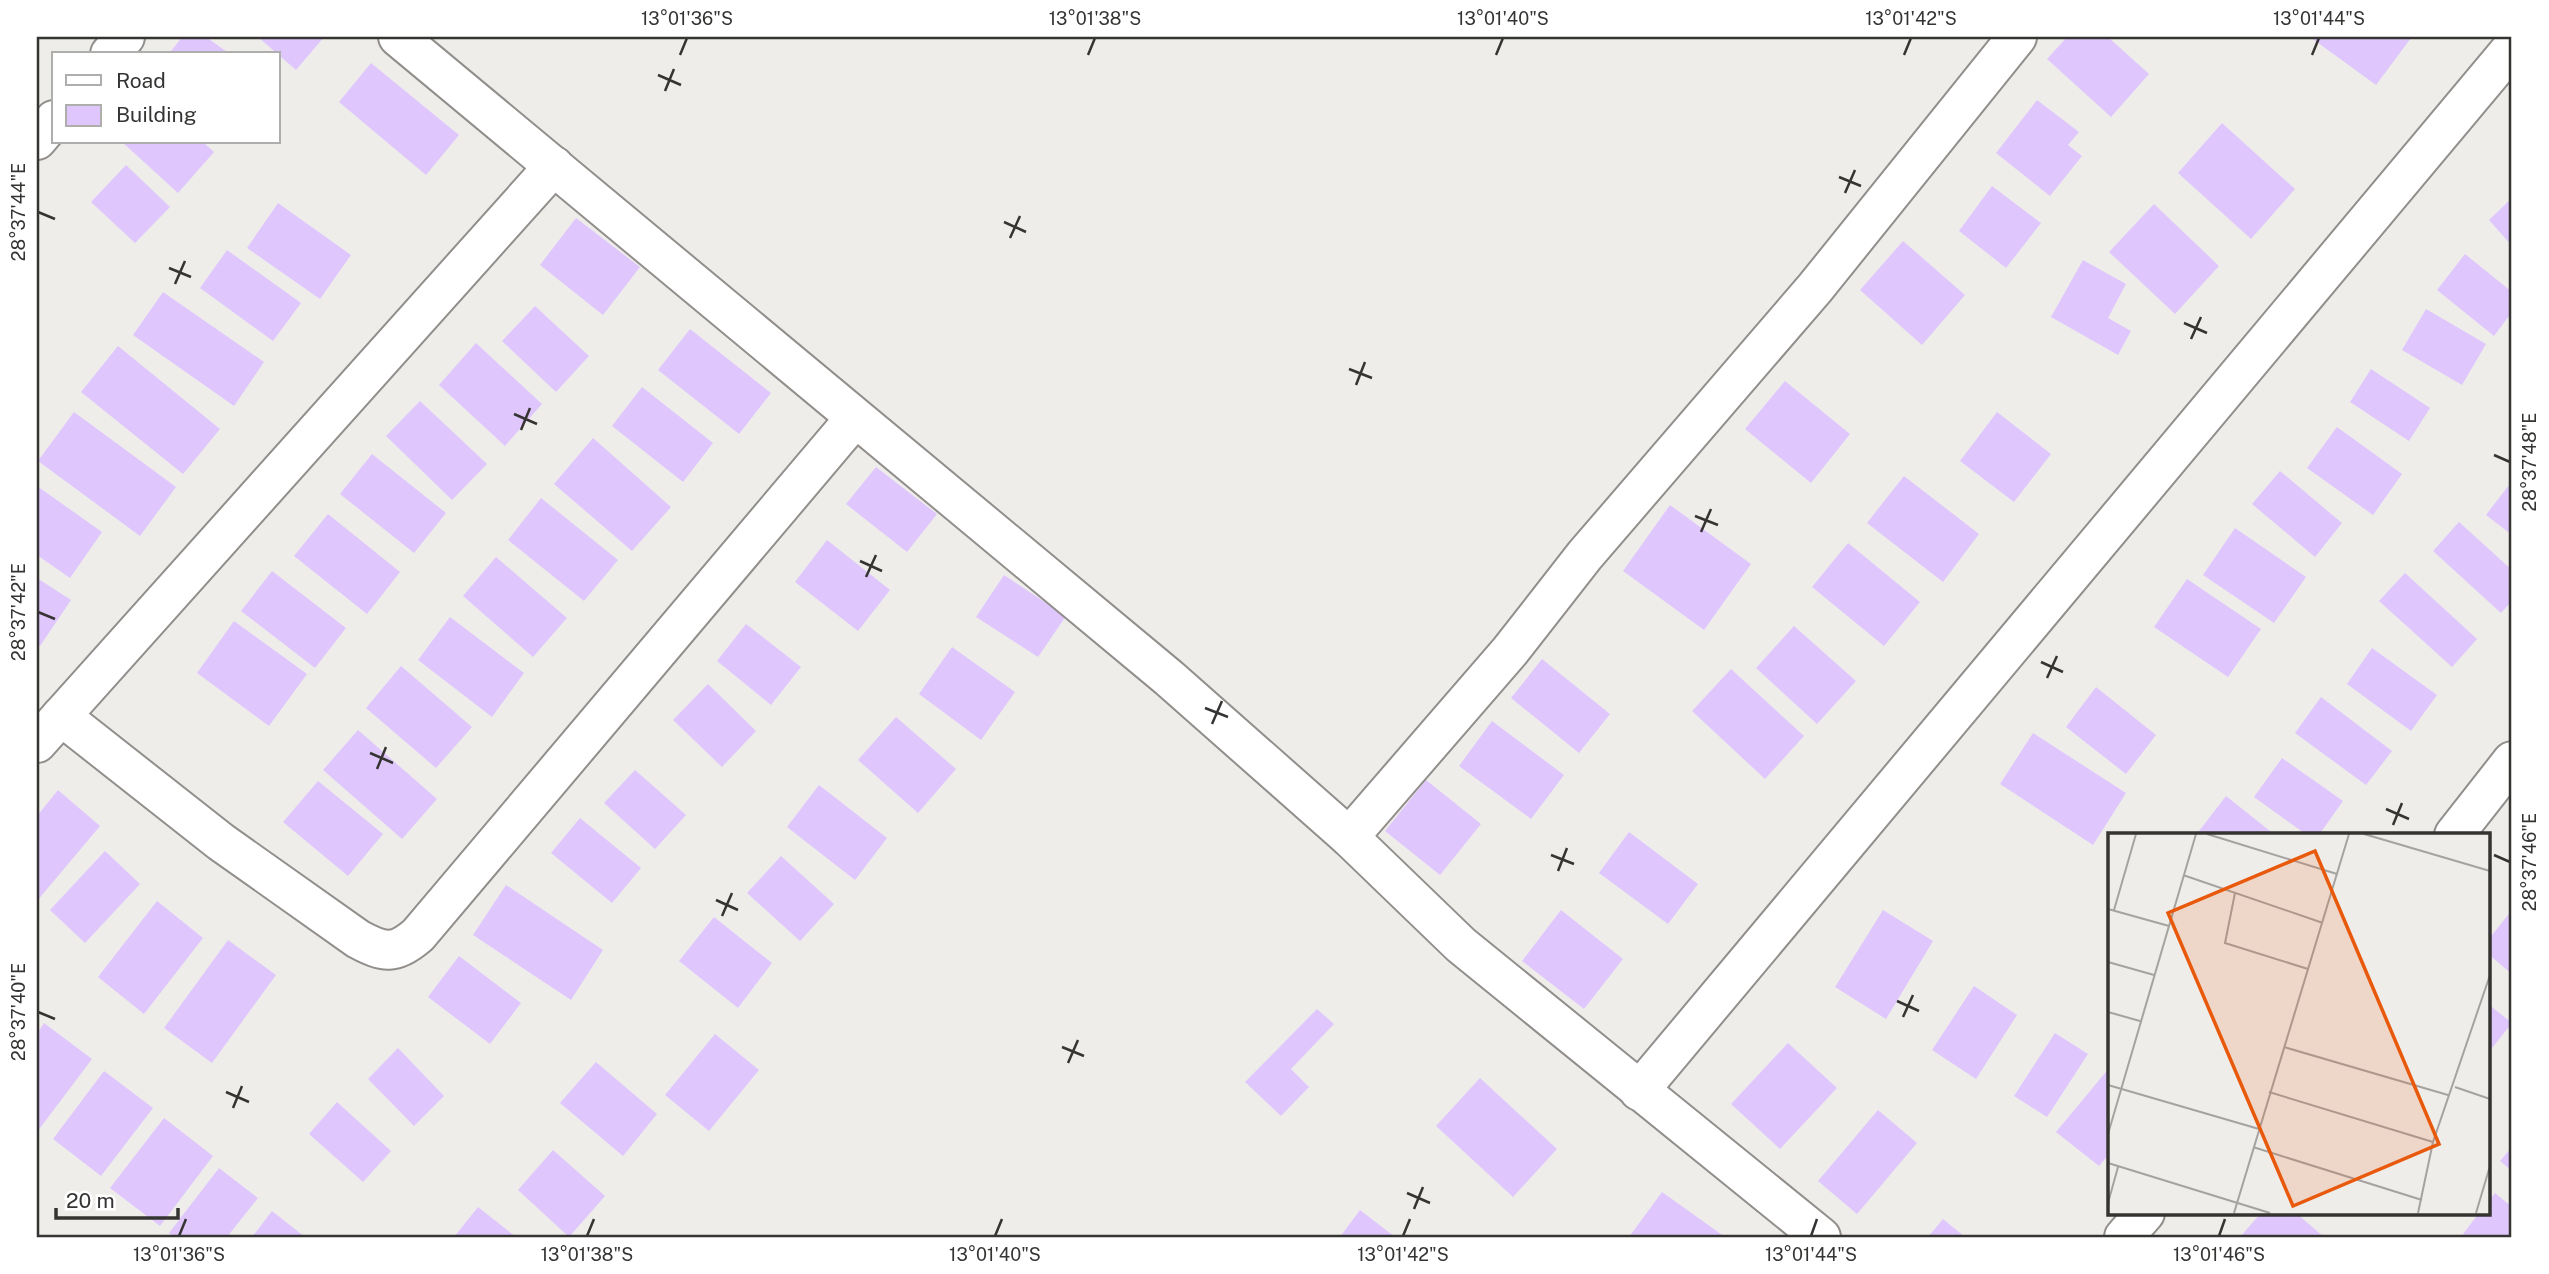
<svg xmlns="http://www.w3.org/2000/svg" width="2549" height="1274" font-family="'Public Sans',sans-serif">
<rect width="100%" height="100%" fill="#efedea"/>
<g fill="#dfc7fe">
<polygon points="182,37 206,37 230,54 169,54"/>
<polygon points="258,37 324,37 296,70"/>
<polygon points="2067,37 2108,37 2149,74 2111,117 2047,59"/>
<polygon points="2310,37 2409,37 2411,38 2376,85"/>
<polygon points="371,63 459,135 426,175 339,102"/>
<polygon points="2037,100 2079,132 2068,145 2082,156 2050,196 1996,153"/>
<polygon points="2222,123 2295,189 2251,239 2178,173"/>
<polygon points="122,142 203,142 214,152 178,193"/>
<polygon points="126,165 170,207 135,243 91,202"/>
<polygon points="1992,186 2041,223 2006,268 1959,231"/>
<polygon points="2512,198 2512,246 2489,220"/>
<polygon points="278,203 351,255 320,299 247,248"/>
<polygon points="2154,204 2219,266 2175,314 2109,252"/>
<polygon points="576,218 640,267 603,315 540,265"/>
<polygon points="1903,241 1965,295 1922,345 1860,290"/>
<polygon points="227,250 301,303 273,341 200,288"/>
<polygon points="2465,254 2512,292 2512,312 2494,336 2437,290"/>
<polygon points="2083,260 2126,284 2108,318 2131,331 2118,355 2051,317"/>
<polygon points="163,292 264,362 234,406 133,335"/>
<polygon points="535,306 589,356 556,392 502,341"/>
<polygon points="2426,309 2486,344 2462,385 2402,350"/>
<polygon points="690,329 771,393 739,434 658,370"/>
<polygon points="476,343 542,404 505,446 439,385"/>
<polygon points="118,346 220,429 183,474 81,392"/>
<polygon points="2371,369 2430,408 2409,441 2350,402"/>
<polygon points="1785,381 1850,434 1811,483 1745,429"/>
<polygon points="642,387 713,443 683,482 612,426"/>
<polygon points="420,401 487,464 452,500 386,436"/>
<polygon points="74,412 176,487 140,536 38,461"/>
<polygon points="1997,412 2051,454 2014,502 1960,461"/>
<polygon points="2337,427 2402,474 2373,515 2307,468"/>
<polygon points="593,438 671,507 632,551 554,484"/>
<polygon points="372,454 446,513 414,553 340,494"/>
<polygon points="876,467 937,514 907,552 846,504"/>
<polygon points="2280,471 2342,523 2315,557 2252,504"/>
<polygon points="1904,476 1979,534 1943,582 1867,523"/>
<polygon points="2512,481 2512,535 2486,515"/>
<polygon points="37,486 102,532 70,578 37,555"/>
<polygon points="541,498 618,560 584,601 508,540"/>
<polygon points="1670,505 1751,564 1704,630 1623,571"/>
<polygon points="328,514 400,572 367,614 294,556"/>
<polygon points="2459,522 2512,570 2512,601 2501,613 2433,551"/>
<polygon points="2235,528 2306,577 2274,623 2203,575"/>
<polygon points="827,540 890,590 858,631 795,582"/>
<polygon points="1848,543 1920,602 1884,646 1812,587"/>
<polygon points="496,557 567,618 533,657 463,596"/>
<polygon points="272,571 346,628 315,668 241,611"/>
<polygon points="2405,573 2477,639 2452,667 2379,601"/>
<polygon points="1004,575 1066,616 1038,657 976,617"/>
<polygon points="37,578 71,600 40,646 37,643"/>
<polygon points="2187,579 2261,629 2228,677 2154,627"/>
<polygon points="450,617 524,673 492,717 418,660"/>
<polygon points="234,621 307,674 269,726 197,673"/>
<polygon points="746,624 801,667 771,705 717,661"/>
<polygon points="1794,626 1856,681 1817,724 1756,668"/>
<polygon points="952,647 1015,692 981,740 919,694"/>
<polygon points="2372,648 2437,695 2411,731 2347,684"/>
<polygon points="1542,659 1610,714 1579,753 1511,698"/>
<polygon points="401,666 472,727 436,768 366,708"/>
<polygon points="1731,669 1804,736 1765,779 1692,711"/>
<polygon points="708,684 756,731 722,767 673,720"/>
<polygon points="2096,687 2156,735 2126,774 2066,727"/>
<polygon points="2321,697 2392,751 2366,785 2295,733"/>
<polygon points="896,717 956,769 918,813 858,760"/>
<polygon points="1492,721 1564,775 1531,819 1459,766"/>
<polygon points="358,730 437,799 402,839 323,770"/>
<polygon points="2033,733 2126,793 2093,845 2000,784"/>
<polygon points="2282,758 2343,801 2319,835 2307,835 2254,797"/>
<polygon points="635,770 686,815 655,849 604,803"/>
<polygon points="1426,780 1481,824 1440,875 1385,831"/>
<polygon points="318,781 383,834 348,876 283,822"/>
<polygon points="819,785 887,838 855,880 787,827"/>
<polygon points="58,790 100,826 37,901 37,816"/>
<polygon points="2226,796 2275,835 2196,835"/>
<polygon points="580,818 641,868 612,903 551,853"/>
<polygon points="1629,832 1698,884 1668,924 1599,873"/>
<polygon points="105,851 140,884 85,943 50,910"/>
<polygon points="781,856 834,904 800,941 747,893"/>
<polygon points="506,885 603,950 571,1000 473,935"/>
<polygon points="157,901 203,938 144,1014 98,977"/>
<polygon points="1561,910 1623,959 1584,1009 1522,961"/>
<polygon points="1883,910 1933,941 1886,1019 1835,987"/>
<polygon points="2512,910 2512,974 2488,954 2488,940"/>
<polygon points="714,917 772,963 738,1008 679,961"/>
<polygon points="228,940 276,975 212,1063 164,1028"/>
<polygon points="459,956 521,1003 490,1044 428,997"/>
<polygon points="1974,986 2017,1015 1976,1079 1932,1050"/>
<polygon points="2488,1004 2512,1023 2488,1053"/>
<polygon points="1317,1009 1334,1024 1291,1069 1309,1087 1281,1116 1245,1082"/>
<polygon points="44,1023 92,1059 37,1132 37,1034"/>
<polygon points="2055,1033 2088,1054 2047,1117 2014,1096"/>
<polygon points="715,1034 759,1070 709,1131 665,1095"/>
<polygon points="1788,1043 1837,1088 1780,1149 1731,1104"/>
<polygon points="398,1048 444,1096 414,1126 368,1079"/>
<polygon points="596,1062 657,1114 623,1156 560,1103"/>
<polygon points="2110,1067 2110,1153 2099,1166 2056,1132"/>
<polygon points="104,1071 153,1108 101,1176 53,1139"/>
<polygon points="1480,1078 1557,1149 1513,1197 1436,1126"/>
<polygon points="337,1102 391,1151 363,1182 309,1134"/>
<polygon points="1878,1110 1917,1143 1857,1214 1818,1181"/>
<polygon points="164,1118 213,1156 160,1226 110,1188"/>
<polygon points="2512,1147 2512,1171 2500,1161"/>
<polygon points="553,1150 605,1196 569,1237 518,1190"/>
<polygon points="219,1168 258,1198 227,1237 174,1237 169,1233"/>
<polygon points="1662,1192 1725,1237 1629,1237"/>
<polygon points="2495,1193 2512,1207 2512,1237 2467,1237 2463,1234 2479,1213 2488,1213 2488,1202"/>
<polygon points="478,1207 516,1237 454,1237"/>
<polygon points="1360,1210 1395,1237 1340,1237"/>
<polygon points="272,1211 305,1237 252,1237"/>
<polygon points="2261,1213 2296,1213 2324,1237 2240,1237"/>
<polygon points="1943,1219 1965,1237 1928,1237"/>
</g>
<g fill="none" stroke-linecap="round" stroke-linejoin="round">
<defs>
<g id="street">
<polyline points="398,37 1169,678 1349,837 1461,945 1821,1237"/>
<polyline points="110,54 125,37"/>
<polyline points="37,140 54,120"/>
<path d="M61,716l160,126 137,97c26,14 37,16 60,-4l437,-517"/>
<polyline points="37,743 554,166"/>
<polyline points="2454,835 2512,761"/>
<polyline points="1349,837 1510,651 1585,555 1815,288 2017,37"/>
<polyline points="1639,1091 2512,48"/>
<polyline points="2124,1237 2145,1213"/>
</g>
</defs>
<use href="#street" stroke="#918e8c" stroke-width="42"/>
<use href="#street" stroke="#fff" stroke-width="38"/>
</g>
<path fill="none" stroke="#353433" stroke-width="2.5" d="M680,55l7,-17M1088,55l7,-17M1496,55l7,-17M1904,55l7,-17M2312,55l7,-17M658,75l23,10M665,91l9,-22M1839,177l22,9M1845,193l10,-23M38,212l17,7M1004,222l22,10M1010,238l10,-22M169,268l22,9M175,284l10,-23M2184,323l23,10M2191,339l10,-22M1349,369l23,9M1356,385l9,-23M514,414l23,10M521,430l9,-22M2494,455l16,7M1695,516l23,9M1701,532l10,-23M860,561l22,10M866,577l10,-22M38,612l17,7M2041,662l22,10M2047,678l10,-22M1205,708l23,9M1212,724l10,-23M370,753l23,10M377,769l9,-22M2386,809l23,10M2393,825l9,-22M1551,855l23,9M2494,855l16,7M1558,871l9,-23M716,900l22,10M722,916l10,-23M1897,1001l22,10M38,1012l17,7M1903,1017l10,-22M1062,1047l22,9M1068,1063l10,-23M226,1092l23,10M233,1108l9,-22M1407,1193l23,10M1414,1209l9,-22M179,1236l7,-17M587,1236l7,-17M995,1236l7,-17M1403,1236l7,-17M1811,1236l6,-17M2219,1236l6,-17"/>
<g transform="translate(2108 833)">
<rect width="382" height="382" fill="#efedea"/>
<path fill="none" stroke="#a5a3a1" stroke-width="2" d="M99,1l130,40M256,1l126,37M75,42l140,48M127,60l-10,50 83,26M0,76l61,17M6,77l22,-76M0,129l46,13M0,179l32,9M176,214l164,48M0,252l151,44M347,254l35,12M161,259l164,50M0,301l88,-300M145,314l169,53M0,330l162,50M0,370l10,-36M126,380l115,-379M310,380l15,-71 57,-167M368,380l14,-47"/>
<path fill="#e8590c" fill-opacity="0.15" stroke="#e8590c" stroke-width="3.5" d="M207,18l124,293 -146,62 -125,-293z"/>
<rect width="382" height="382" fill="none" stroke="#353433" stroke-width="3.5"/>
</g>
<rect width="2549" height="1274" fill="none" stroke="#ffffff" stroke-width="77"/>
<rect x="52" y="52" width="228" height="91" fill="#ffffff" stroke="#aeaead" stroke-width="2"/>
<rect x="66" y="75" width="35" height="10" fill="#ffffff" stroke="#aeaead" stroke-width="2"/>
<text x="116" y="88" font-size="21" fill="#353433">Road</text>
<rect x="66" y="105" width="35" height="21" fill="#dfc7fe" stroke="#aeaead" stroke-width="2"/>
<text x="116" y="122" font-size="21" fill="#353433">Building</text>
<path d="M56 1208v10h122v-10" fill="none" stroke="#353433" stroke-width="3.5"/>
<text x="66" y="1208" font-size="21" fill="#353433" stroke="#ffffff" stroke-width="5" paint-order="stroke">20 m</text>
<rect x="38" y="38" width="2472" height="1198" fill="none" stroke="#353433" stroke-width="2.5"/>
<g font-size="18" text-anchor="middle" fill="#353433">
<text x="687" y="25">13°01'36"S</text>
<text x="1095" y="25">13°01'38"S</text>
<text x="1503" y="25">13°01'40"S</text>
<text x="1911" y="25">13°01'42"S</text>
<text x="2319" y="25">13°01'44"S</text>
<text transform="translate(19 212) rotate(-90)" y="6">28°37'44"E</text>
<text transform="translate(2530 462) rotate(-90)" y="6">28°37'48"E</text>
<text transform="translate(19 612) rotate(-90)" y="6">28°37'42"E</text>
<text transform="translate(2530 862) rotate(-90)" y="6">28°37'46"E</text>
<text transform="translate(19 1012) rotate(-90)" y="6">28°37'40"E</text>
<text x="179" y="1261">13°01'36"S</text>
<text x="587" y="1261">13°01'38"S</text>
<text x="995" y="1261">13°01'40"S</text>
<text x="1403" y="1261">13°01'42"S</text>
<text x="1811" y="1261">13°01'44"S</text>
<text x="2219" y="1261">13°01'46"S</text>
</g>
</svg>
